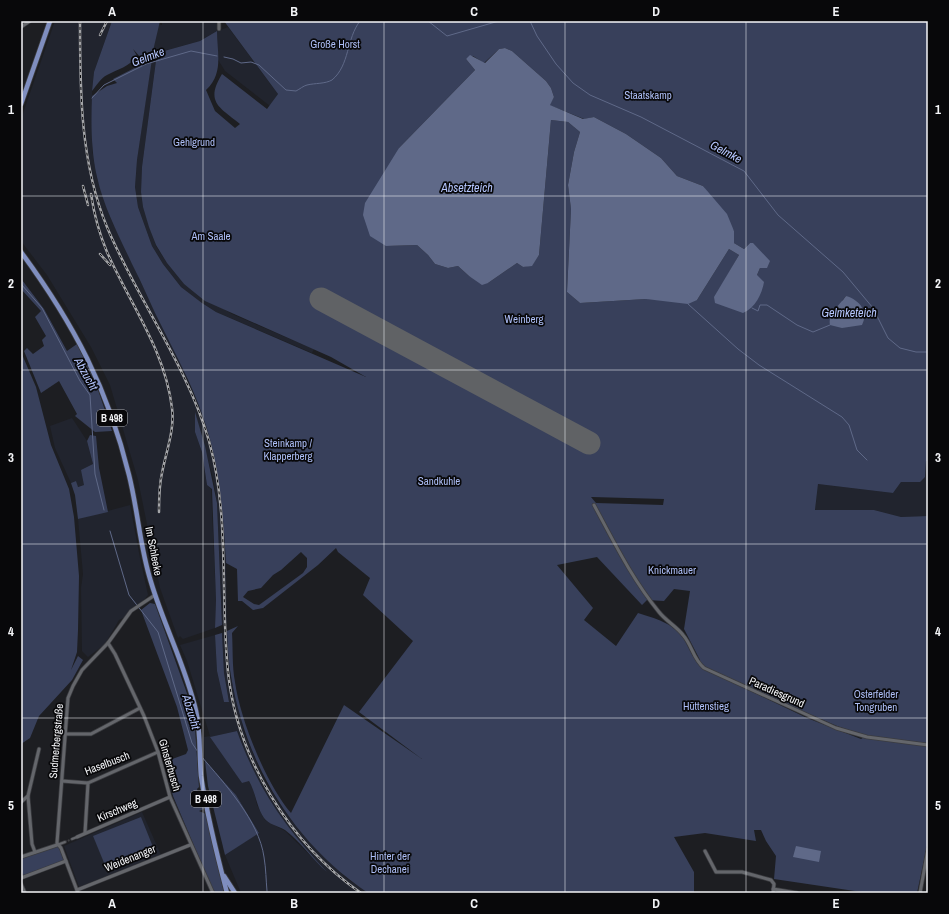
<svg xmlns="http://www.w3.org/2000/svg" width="949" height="914" font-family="'Archivo Narrow',sans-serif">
<rect width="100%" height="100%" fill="#1d1e22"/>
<g fill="#21242e" fill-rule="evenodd">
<polygon points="55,21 112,21 94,72 92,91 92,149 97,178 111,219 163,329 178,357 202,414 212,444 218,476 223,510 226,563 227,623 222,625 217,503 213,478 195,413 195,432 202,452 207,485 211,489 216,600 215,628 183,639 180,636 178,638 160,588 138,480 110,385 91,347 47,275 21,241 21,119"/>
<polygon points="162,21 216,21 218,31 228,27 278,94 270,106 225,71 217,58 217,31 200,41 157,53 142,167 141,192 143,207 156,246 167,263 184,284 232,314 314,349 312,353 216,312 202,303 181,287 163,264 152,246 138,207 135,187 137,160 152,55 158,24 162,25"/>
<polygon points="72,418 87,441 93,464 84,485 77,487 76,481 71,483 55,448 50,426"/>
<polygon points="926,461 928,461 928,516 901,517 874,510 815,511 818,484 893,493 901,482 925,477"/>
<polygon points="130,505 140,558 148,595 143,601 133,607 125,617 119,620 105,644 88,657 82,651 81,588 83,574 78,519"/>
<path d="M227,631l3,44 14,57 19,46 19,30 22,28 41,41 23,16h-127l-16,-38 34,-23 -23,-37 -31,-34 -1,-24 6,-1 -23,-75 -7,-16 35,-10 2,36 7,31h5l-5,-29 -2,-40zM237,731l15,38 25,43 20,28 27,29 -39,-38 -20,-11 -8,-15 -4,-17 -5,-8 -6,3 -31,-46z"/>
<polygon points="142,812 161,855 79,887 64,846"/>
</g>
<g fill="#38405b" fill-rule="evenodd">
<path d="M112,21h48l-8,34 -10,4 -9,-10 4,7c-8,11 -19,13 -30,19 -6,3 -11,11 -15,16l2,-19z"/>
<path d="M224,21h704v440h-2l-1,16 -5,5h-19l-8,11 -75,-9 -3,26h59l27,7 27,-1v325l-11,52h-49l-94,-14 2,-23 -10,-15 -5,-11h-7l2,11 -51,-8 -31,4 20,35v21h-326c-75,-51 -122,-128 -137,-217 -3,-15 -3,-30 -4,-45l11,-5 -6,7c1,16 0,33 3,49 5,37 31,102 56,131l53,-108 78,54 -63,-47 54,-71 -50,-46 7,-17 -32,-26 -2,-4 -18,17 -55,43 -10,2 -11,-9h-4l-1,-32 -11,-6c-3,-51 -6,-100 -24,-149 -10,-29 -25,-57 -39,-85 -11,-21 -20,-44 -31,-65 -13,-28 -28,-56 -35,-87 -6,-26 -6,-54 -5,-81l15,-10 10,-3 -4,-4 39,-20 -15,101 -2,27 3,20 14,39 11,18 18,23 21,16 14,9 150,65 -35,-20 -126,-56 -21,-17 -17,-21 -11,-18 -7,-18 -6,-20 -2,-15 1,-25 15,-114 43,-12 17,-10c0,22 7,42 -11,59l9,21 20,17 5,-4c-21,-17 -35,-22 -18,-50l45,35 11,-15zM505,48l7,3 34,30 5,7 3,9 -5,8 35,14 10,-2 32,17 35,24 16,18 26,10 31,45v12l10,6 6,-6 10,25 -3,7 -42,22 24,-42 -10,-6 -32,51 -51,-1 -66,4 -13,-11 4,-83 -3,-24 6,-33 6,-20 -12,-10 -17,-2 -12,135 -7,10 -9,2 -6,-4 -29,20 -19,-7 -11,-10 -10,2 -13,-4 -7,-9 -11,-10 -31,1 13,-98 76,-78 -9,-11 7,-3 11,7 15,-14zM846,296l16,29h-5l-15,-24zM591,497h1l72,2 -1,6 -67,-2zM301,552l6,6v9l-4,6 -44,32 -5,-1 -11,-7 5,-6 13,-3 12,-13 8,-5zM597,557l45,48 5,-5 17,1 10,-12 16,2 -6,38 16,31v6c-7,-8 -11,-18 -16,-27 -10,-16 -30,-21 -46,-26l-22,33 -32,-26 9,-12 -36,-43zM713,673l124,53 29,10 -5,3 -54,-21z"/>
<polygon points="22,280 44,309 67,351 77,344 96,384 112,431 95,432 75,416 77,414 59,381 41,393 24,351 27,348 33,354 44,346 42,340 46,336 35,317 41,311 21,289"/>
<polygon points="21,352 36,387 51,445 69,489 74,517 79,576 78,630 77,652 71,670 78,656 83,660 72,680 39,716 30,738 21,744"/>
<polygon points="195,412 205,446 217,503 222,625 215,628 216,600 212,489 207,485 202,452 195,432"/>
<polygon points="90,435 96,436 99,468 108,512 78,519 75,495 71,483 76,481 78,487 84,485 81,470 93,464 87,441"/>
<polygon points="150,603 155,604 194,713 199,787 197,789 204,809 199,811 206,814 224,893 214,893 173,796 164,762 186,754 188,750 177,707 141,610"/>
<polygon points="222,633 224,673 229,702 224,702 217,671 215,635"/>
<path d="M237,731c21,58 48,96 90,141 -15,-13 -27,-31 -42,-42 -7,-4 -17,-6 -21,-12 -8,-12 -8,-25 -15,-37l-7,2 -32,-46z"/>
<polygon points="205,761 236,795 259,833 225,855 208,786"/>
<polygon points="141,817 155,852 107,870 93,836"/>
<polygon points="59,845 64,862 24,877 21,869 21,859"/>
</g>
<g fill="#5f6988">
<path d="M505,48l7,3 34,30 5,7 3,9 -4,8 33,14 11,-2 32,17 35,24 16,18 26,10 24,28 7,17v12l10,6 6,-6h3l17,18 -3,7h-7l-3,7 7,7c-2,12 -9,26 -21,31l-28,-10 -1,-6 25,-42 -10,-6 -32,51 -9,4 -42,-5 -66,4 -13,-11 4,-83 -3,-24 6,-33 6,-20 -12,-10 -17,-2 -12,135 -7,11 -9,1 -6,-4 -29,20 -6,2 -13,-9 -11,-10 -10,2 -13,-4 -7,-9 -11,-10 -31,1 -16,-10 -7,-21 2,-12 34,-55 76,-78 -9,-11 4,-4 15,8 14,-14z"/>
<path d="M846,296c14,4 23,16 16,29l-20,3 -12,-3c-2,-12 9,-19 16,-29z"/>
<polygon points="796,846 821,851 819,862 793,857"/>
</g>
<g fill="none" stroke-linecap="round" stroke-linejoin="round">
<g stroke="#5f6988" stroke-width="1">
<polyline points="428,21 447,36 499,21"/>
<polyline points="530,21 537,36 556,64 573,83 590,95 641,117 744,171 778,215 843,272 873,308 888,338 900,348 916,352 928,352"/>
<path d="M224,57l9,2 8,4 10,-1 8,3 27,25 10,1c4,-2 7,-5 11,-6 8,-2 18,-1 25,-5 18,-15 14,-41 28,-59"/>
<polyline points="92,98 104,85 146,64 191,51 217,56"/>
<polyline points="21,284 42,308 80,381 90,395 95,474 104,510"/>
<polyline points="688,304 738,349 759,365 842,417 849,425 857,450 867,460"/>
<polyline points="752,308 758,311 760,305 767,305 797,325 813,332 830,325"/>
<polyline points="110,531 129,595 158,632 192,743 198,752"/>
<path d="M201,756c24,28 58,65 63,101 2,12 2,23 3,34"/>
</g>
<polyline stroke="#606265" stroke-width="23" points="321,299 589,443"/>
<polyline stroke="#3d3e42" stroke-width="2" stroke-dasharray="2 1" stroke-linecap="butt" points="65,842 72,839"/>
<defs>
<g id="pedestrian">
<polyline points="72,839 77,837"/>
<polyline points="57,845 65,842"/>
</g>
<g id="minor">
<polyline points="219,21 219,29"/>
<polyline points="21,27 30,21"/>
<path d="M594,505c20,37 38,74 65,107 7,9 17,14 24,23 9,10 10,24 21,33l132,60 31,9 61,8"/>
<polyline points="108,643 115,654 144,716 158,752 170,797 213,893"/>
<polyline points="66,734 91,734 140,708"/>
<polyline points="62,781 88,783 158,752"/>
<polyline points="21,802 28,796"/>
<polyline points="85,833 88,783"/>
<polyline points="77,837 170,797"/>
<polyline points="705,851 716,872 742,872 771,880 774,884 773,893"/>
<polyline points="35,852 32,844 28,796 39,749"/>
<polyline points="21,857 57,845"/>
<polyline points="21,878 66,861"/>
<polyline points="21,884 25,893"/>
<polyline points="773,889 797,893"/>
<polyline points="77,890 190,845"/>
<polyline points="78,893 61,848 57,843 68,698 73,686 82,670 108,643 131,611 155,595"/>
<polyline points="920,893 928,849"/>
</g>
<g id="primary">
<polyline points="21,104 50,21"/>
<path d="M21,252c53,72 87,137 108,223 9,36 11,73 22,107 13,44 35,85 45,129 5,22 3,44 5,65 6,39 16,79 26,117"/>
<polyline points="224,876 235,893"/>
</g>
</defs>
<use href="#pedestrian" stroke="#3b3c40" stroke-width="3.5"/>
<use href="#minor" stroke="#3b3c40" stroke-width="4.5"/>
<use href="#primary" stroke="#3b3c40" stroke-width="6"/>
<use href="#pedestrian" stroke="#64666b" stroke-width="2"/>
<use href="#minor" stroke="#64666b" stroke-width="3"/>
<use href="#primary" stroke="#7f8ebf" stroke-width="4.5"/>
<defs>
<g id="rail">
<path d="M80,21c0,69 0,141 27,206 30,72 80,138 102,214 21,75 11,154 19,231 9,86 62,172 133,221"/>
<polyline points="100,35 107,21"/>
<polyline points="83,186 88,205"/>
<path d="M91,194c3,20 8,39 16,58 23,52 58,98 65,156 3,21 -6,44 -10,65 -3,13 -3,26 -3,39"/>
<polyline points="100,254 110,265"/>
</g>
</defs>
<use href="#rail" stroke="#a4a5a8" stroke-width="2.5"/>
<use href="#rail" stroke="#08080a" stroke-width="1" stroke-dasharray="3" stroke-linecap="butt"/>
</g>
<path fill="none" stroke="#f3f4f7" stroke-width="1" stroke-opacity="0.55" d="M203,21v872M384,21v872M565,21v872M746,21v872M21,196h907M21,370h907M21,544h907M21,718h907"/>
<g text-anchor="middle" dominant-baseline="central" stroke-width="3.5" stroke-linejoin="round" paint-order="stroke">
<g fill="#08080a" stroke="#acadb0" stroke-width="1">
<rect x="97" y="410" width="30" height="16" rx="3"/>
<rect x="191" y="791" width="30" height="16" rx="3"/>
</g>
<g font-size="10" font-weight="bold" fill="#f3f4f7">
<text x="112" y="418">B 498</text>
<text x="206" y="799">B 498</text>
</g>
<g font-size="11" fill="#adbef6" stroke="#08080a">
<text x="335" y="44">Große Horst</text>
<text x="648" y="95">Staatskamp</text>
<text x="194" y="142">Gehlgrund</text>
<text x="211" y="236">Am Saale</text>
<text x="524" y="319">Weinberg</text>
<text x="288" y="443">Steinkamp /<tspan x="288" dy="13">Klapperberg</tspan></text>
<text x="439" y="481">Sandkuhle</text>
<text x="672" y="570">Knickmauer</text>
<text x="876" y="694">Osterfelder<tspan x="876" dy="13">Tongruben</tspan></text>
<text x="706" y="706">Hüttenstieg</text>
<text x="390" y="856">Hinter der<tspan x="390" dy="13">Dechanei</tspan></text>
</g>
<g font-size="11" fill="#f3f4f7" stroke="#08080a">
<text transform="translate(154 551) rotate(79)">Im Schleeke</text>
<text transform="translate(777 692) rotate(24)">Paradiesgrund</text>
<text transform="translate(56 741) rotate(-85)">Sudmerbergstraße</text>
<text transform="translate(107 763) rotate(-21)">Haselbusch</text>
<text transform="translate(170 765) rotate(74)">Ginsterbusch</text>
<text transform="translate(117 810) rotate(-23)">Kirschweg</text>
<text transform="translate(130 858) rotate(-22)">Weidenanger</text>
</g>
<g font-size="12" font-style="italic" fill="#b5c6fe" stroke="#08080a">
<text transform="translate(148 57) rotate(-21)">Gelmke</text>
<text transform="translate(726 152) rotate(28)">Gelmke</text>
<text x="467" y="188">Absetzteich</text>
<text x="849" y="313">Gelmketeich</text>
<text transform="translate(86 374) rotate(61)">Abzucht</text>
<text transform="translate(191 712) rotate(73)">Abzucht</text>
</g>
</g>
<rect width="949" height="914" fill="none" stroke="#08080a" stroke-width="44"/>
<rect x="22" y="22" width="905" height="870" fill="none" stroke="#f3f4f7" stroke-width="1.5"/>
<g font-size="13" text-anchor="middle" font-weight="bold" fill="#f3f4f7">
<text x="112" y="16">A</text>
<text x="294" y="16">B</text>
<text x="474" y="16">C</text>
<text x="656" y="16">D</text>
<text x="836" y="16">E</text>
<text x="11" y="114">1</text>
<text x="938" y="114">1</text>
<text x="11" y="288">2</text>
<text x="938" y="288">2</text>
<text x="11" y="462">3</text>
<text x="938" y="462">3</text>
<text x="11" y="636">4</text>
<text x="938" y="636">4</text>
<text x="11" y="810">5</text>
<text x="938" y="810">5</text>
<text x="112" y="908">A</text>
<text x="294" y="908">B</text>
<text x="474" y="908">C</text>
<text x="656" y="908">D</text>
<text x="836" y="908">E</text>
</g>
</svg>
